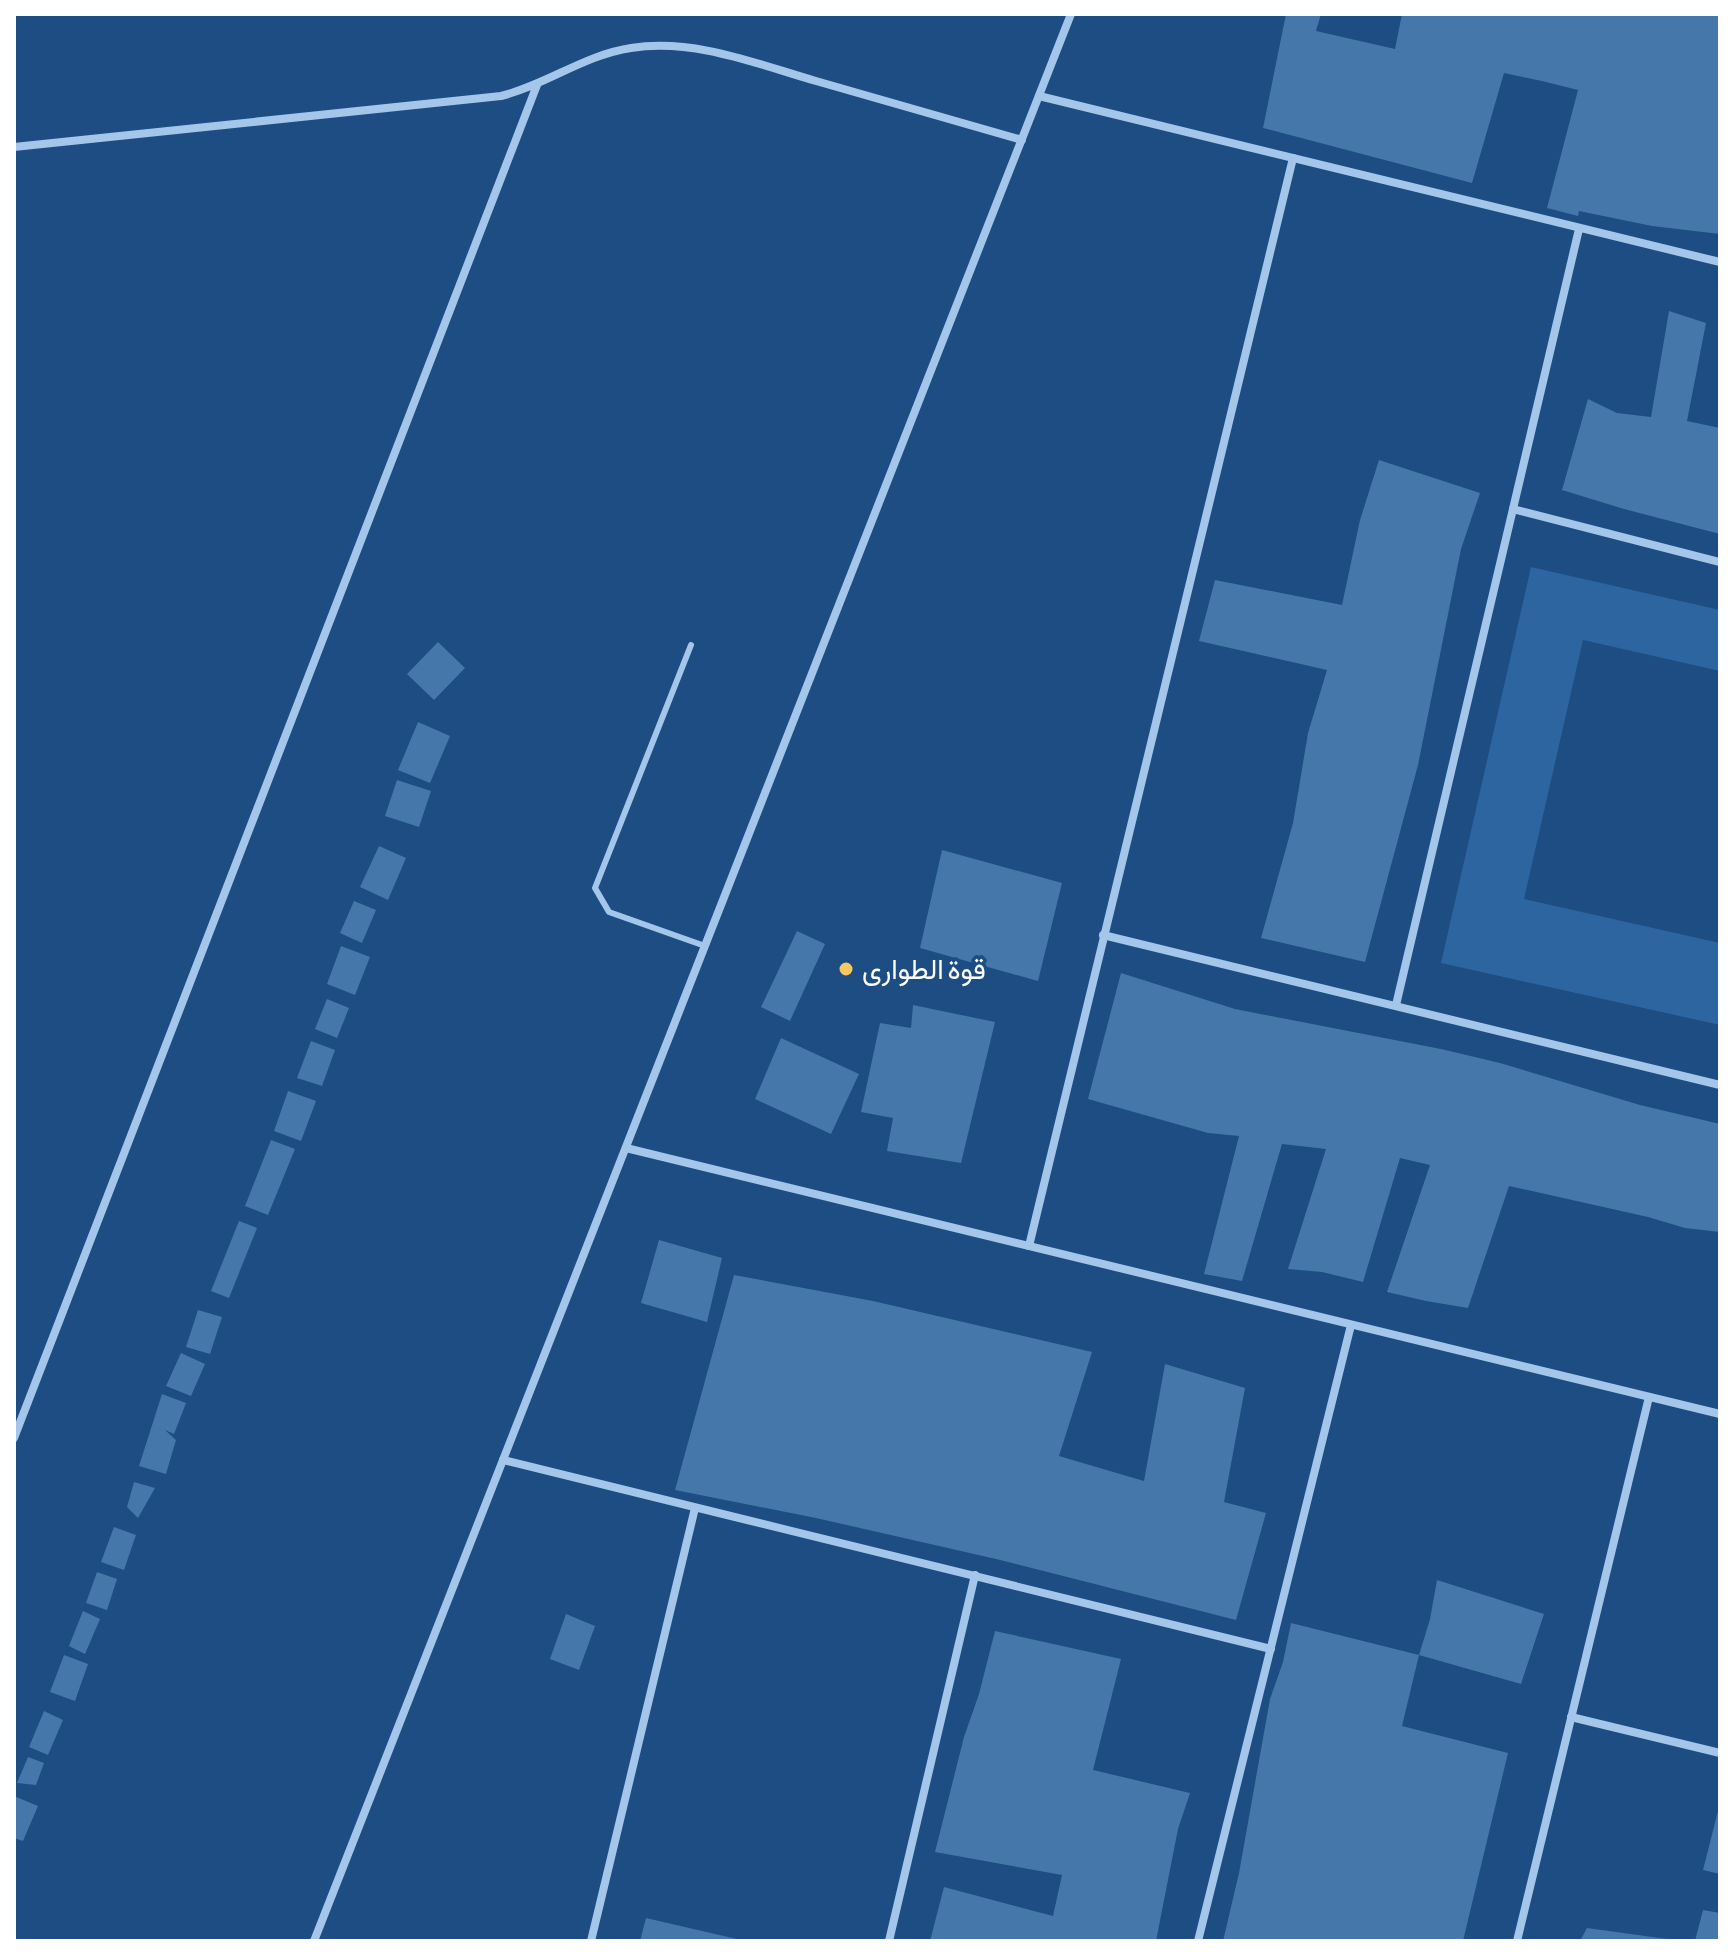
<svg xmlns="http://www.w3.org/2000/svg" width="1734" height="1955" font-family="'Asap Condensed',Vazirmatn,sans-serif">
<rect width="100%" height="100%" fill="#1d4d82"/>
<polygon fill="#2c659f" points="1531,567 1720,610 1720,671 1583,640 1524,899 1720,943 1720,1025 1441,963"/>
<g fill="#4577ab">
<polygon points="1286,14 1321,14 1316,31 1395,49 1402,14 1720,14 1718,116 1720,117 1720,234 1652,226 1579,211 1578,216 1547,208 1578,90 1542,81 1504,73 1472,183 1263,128"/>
<polygon points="1669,311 1706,323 1687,421 1720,428 1720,534 1624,509 1562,490 1588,399 1617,413 1651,417"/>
<polygon points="1379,460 1480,493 1461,549 1418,765 1365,962 1261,938 1293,823 1308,733 1327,670 1199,641 1215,580 1342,605 1360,520"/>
<polygon points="438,642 465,668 434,700 407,674"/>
<polygon points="418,722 450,736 430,783 398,770"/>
<polygon points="397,780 431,791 419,827 385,816"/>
<polygon points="379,846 406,858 388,900 360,887"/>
<polygon points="942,850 1062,883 1038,981 920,948"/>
<polygon points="354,901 376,910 362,943 340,933"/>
<polygon points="797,931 825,944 790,1021 761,1007"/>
<polygon points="341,946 370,957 355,995 327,984"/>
<polygon points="1121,973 1235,1009 1441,1049 1500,1063 1640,1105 1720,1124 1720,1232 1685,1228 1648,1217 1509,1186 1468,1308 1426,1301 1387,1292 1430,1165 1400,1158 1363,1282 1322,1272 1288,1269 1326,1149 1282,1144 1242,1281 1204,1274 1239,1136 1208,1133 1088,1099"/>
<polygon points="327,999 349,1008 337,1038 315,1029"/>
<polygon points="913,1005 995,1022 961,1163 887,1151 893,1118 861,1112 880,1023 911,1028"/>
<polygon points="781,1038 859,1074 831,1134 755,1099"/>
<polygon points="311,1041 335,1050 322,1086 297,1078"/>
<polygon points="288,1091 316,1101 301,1141 274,1131"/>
<polygon points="271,1140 295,1149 268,1215 245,1206"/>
<polygon points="239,1221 257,1228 229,1298 211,1291"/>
<polygon points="659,1240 722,1258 707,1322 641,1303"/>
<polygon points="734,1275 873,1301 1092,1352 1059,1456 1144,1481 1165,1364 1245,1388 1224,1502 1266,1513 1236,1620 996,1559 816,1518 675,1490"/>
<polygon points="198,1310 222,1317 210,1354 186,1347"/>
<polygon points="181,1353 205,1364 191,1396 166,1386"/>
<polygon points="162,1394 186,1403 174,1434 165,1430 176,1440 166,1474 139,1466"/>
<polygon points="134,1482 155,1488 138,1518 127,1507"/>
<polygon points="114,1527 136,1535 124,1570 101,1562"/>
<polygon points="97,1572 117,1579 107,1610 86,1603"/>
<polygon points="1437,1580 1544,1614 1521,1684 1419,1655 1430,1619"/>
<polygon points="83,1611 100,1619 85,1654 69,1646"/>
<polygon points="566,1614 595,1626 579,1670 550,1659"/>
<polygon points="1291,1623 1419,1655 1402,1726 1508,1753 1463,1941 1223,1941 1239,1873 1270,1699 1283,1662"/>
<polygon points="995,1631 1121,1659 1093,1770 1190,1793 1178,1829 1156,1941 930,1941 944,1887 1053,1916 1062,1875 935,1852 964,1737 979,1694"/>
<polygon points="64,1655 88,1664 75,1701 50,1692"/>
<polygon points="44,1711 63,1720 48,1755 29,1747"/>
<polygon points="28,1757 44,1763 36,1785 17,1783"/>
<polygon points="14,1796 38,1806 23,1841 14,1838"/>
<polygon points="1719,1807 1720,1807 1720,1874 1703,1870"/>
<polygon points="1703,1910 1720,1913 1720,1941 1695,1941"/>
<polygon points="646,1918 741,1940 741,1941 640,1941"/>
<polygon points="1587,1928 1667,1939 1667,1941 1580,1941"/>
</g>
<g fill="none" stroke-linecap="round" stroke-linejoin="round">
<polyline stroke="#a3c6ea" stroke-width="6" points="691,645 595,888 609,912 705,946"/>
<g stroke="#a3c6ea" stroke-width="8">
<polyline points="1039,96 1720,262"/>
<path d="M14,147l487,-51c45,-11 83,-41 130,-48 63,-10 126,16 185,33 69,20 137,39 206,59"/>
<polyline points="1513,509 1720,562"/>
<polyline points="1103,935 1720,1085"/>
<polyline points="1396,1005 1579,229"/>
<polyline points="626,1148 1720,1414"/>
<polyline points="1029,1246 1293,158"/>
<polyline points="14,1438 537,85"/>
<polyline points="503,1460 1271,1649"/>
<polyline points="1571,1717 1720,1753"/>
<polyline points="314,1941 1071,14"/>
<polyline points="591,1941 695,1508"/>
<polyline points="889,1941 975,1575"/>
<polyline points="1198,1941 1351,1325"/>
<polyline points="1517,1941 1649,1397"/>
</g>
</g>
<circle fill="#fac761" stroke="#1d4d82" stroke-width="3" cx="846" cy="969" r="8"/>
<g text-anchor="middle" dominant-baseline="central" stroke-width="7" stroke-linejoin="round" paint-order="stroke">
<g font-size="28" fill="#fff" stroke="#1d4d82" text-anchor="start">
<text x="862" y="969">قوة الطواری</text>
</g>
</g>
<rect width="1734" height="1955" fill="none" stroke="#ffffff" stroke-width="32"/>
</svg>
